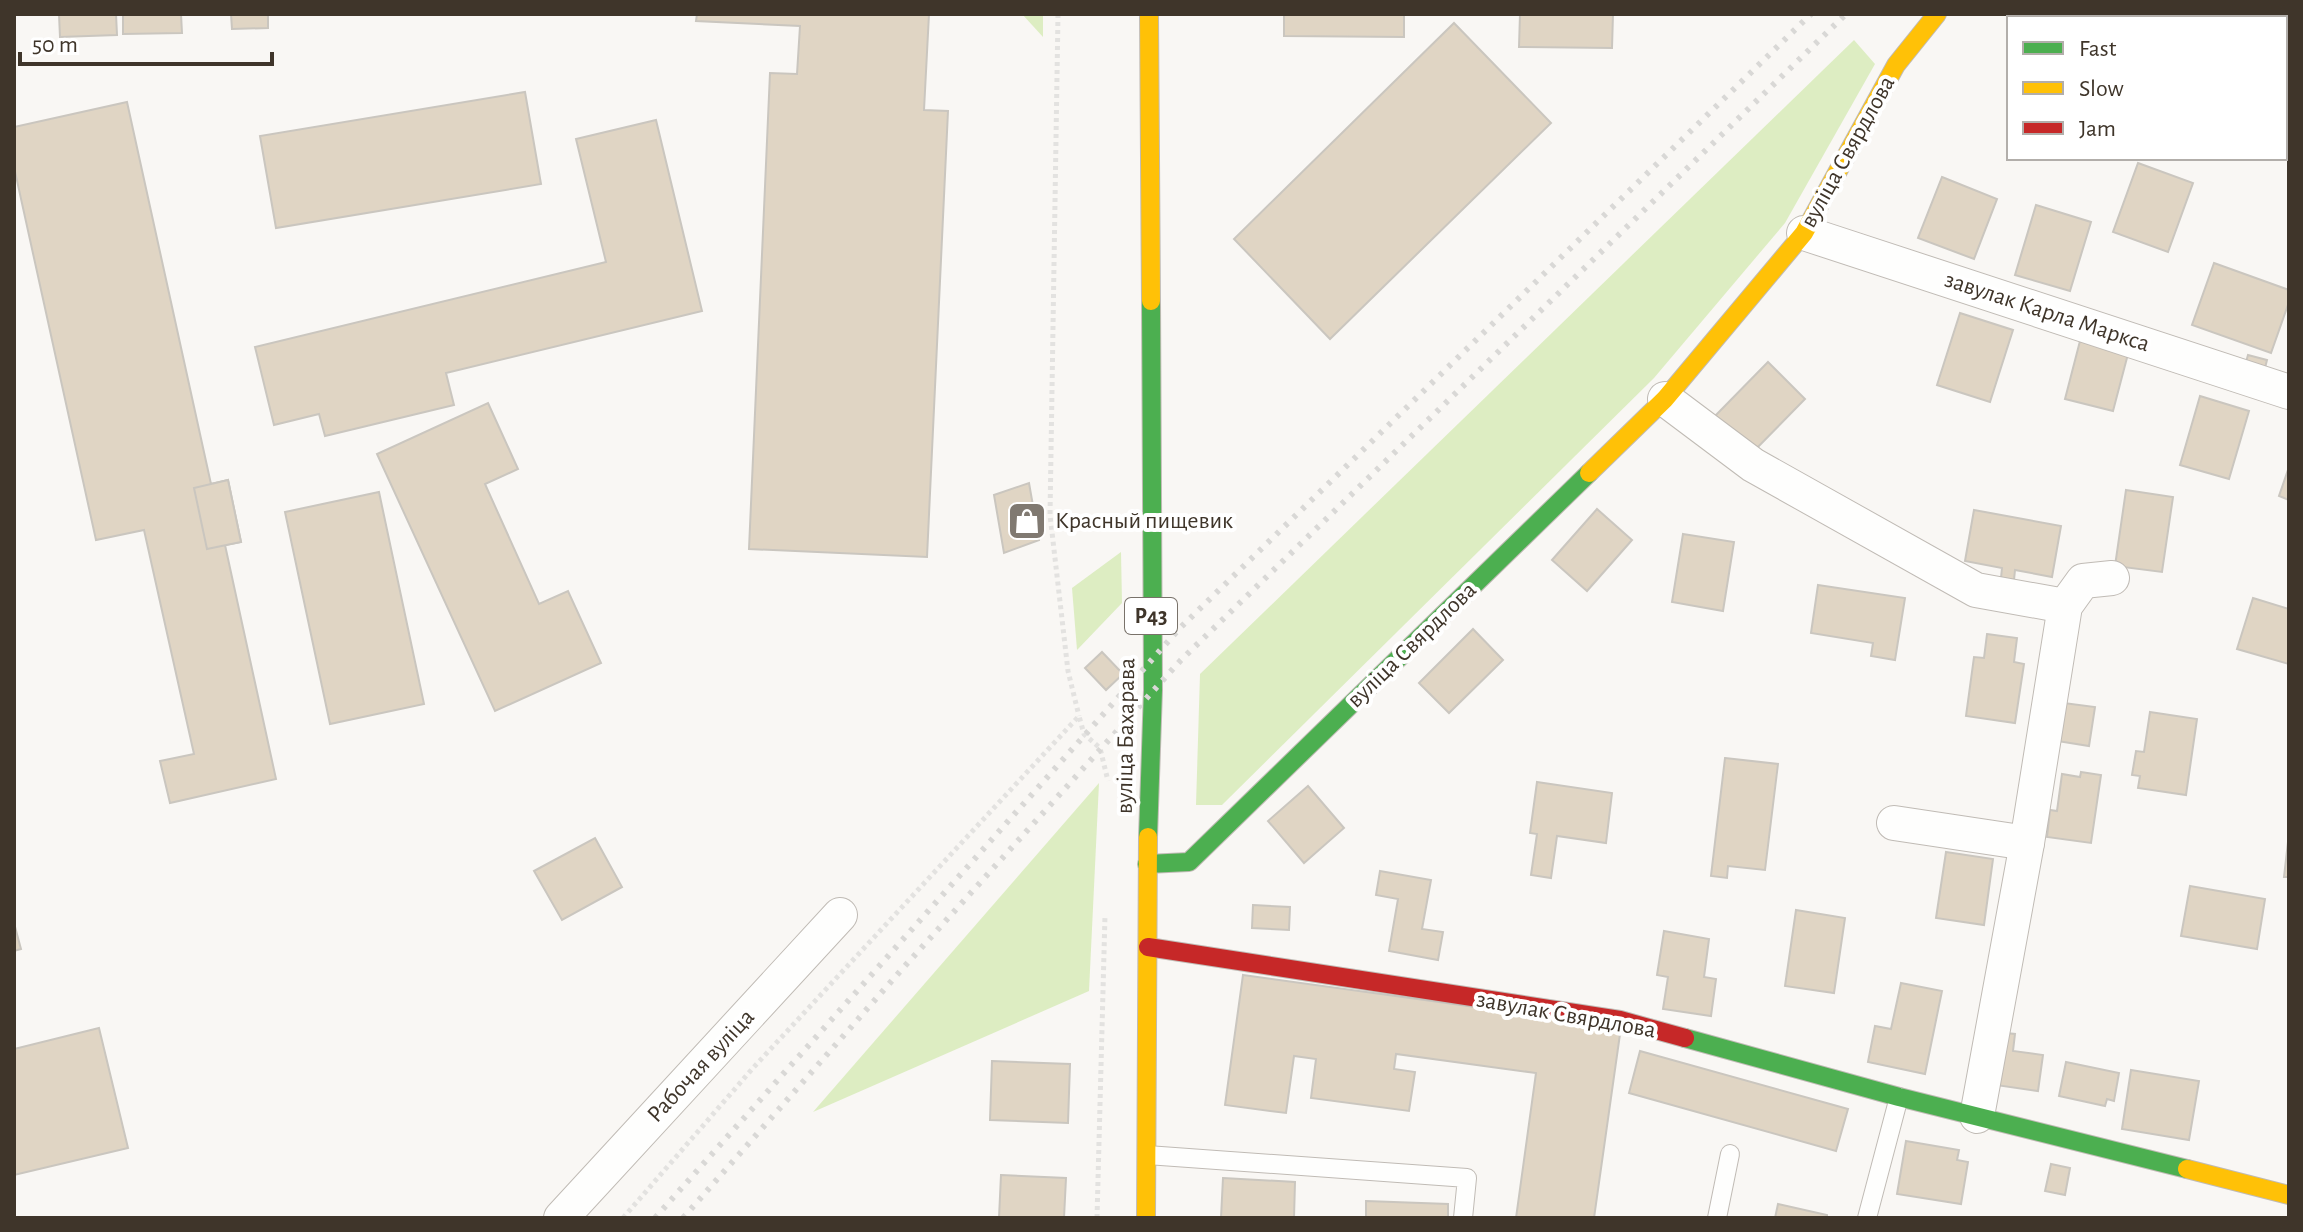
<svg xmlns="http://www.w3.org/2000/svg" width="2303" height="1232" font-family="'Alegreya Sans',sans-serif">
<rect width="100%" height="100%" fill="#f9f7f4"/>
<g fill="#ddedc2">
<polygon points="1022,14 1043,14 1043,37"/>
<polygon points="1854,40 1875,64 1785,223 1654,378 1222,805 1196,805 1200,674"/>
<polygon points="1121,552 1122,603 1077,650 1072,588"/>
<polygon points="1099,783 1089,991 813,1112"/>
</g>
<g fill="#e0d5c4" stroke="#cac6bf" stroke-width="2">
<polygon points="59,14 116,14 117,35 60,37"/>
<polygon points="123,14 181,14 182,33 123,34"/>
<polygon points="231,14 268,14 268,28 232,29"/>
<polygon points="697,14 929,14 924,110 948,111 927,557 749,549 770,73 797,74 800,26 696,21"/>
<polygon points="1284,14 1404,14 1404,37 1284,36"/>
<polygon points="1520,14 1613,14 1612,48 1519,47"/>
<polygon points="2116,14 2162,14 2161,18 2127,18"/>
<polygon points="1454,23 1551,123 1330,339 1234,239"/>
<polygon points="525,92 541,184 276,228 260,136"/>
<polygon points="127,102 211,484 228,480 241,542 225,545 276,779 170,803 160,761 194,754 144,530 96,540 14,167 14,127"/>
<polygon points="656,120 702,311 446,373 454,405 325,436 319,414 274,425 255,347 606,262 576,139"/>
<polygon points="2138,163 2193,183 2168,252 2113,232"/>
<polygon points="1942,177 1997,199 1974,259 1918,238"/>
<polygon points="2036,205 2091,222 2070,291 2015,275"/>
<polygon points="2214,263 2289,290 2289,302 2271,353 2192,325"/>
<polygon points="1960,313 2013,330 1990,402 1937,385"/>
<polygon points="2080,341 2128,354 2113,411 2065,399"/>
<polygon points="2248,355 2267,360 2265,368 2246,362"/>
<polygon points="1768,362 1805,399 1751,454 1714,417"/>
<polygon points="2200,396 2249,411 2229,479 2180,465"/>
<polygon points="488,403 518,469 485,484 539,604 568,591 601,663 495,711 377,454"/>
<polygon points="2289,467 2289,500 2279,496"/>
<polygon points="228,480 241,542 207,549 194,488"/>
<polygon points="1029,483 1039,540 1004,553 994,495"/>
<polygon points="2126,490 2173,497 2162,572 2115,566"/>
<polygon points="379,492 424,704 330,724 285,512"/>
<polygon points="1597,509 1632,540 1587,591 1552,560"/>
<polygon points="1974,510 2061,526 2052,577 2015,570 2014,580 2001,578 2002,568 1965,561"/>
<polygon points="1683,534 1734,542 1723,611 1672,602"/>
<polygon points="1818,585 1905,598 1895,660 1871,656 1873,643 1811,633"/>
<polygon points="2253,598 2289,609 2289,664 2237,649"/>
<polygon points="1473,629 1503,660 1449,713 1419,683"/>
<polygon points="1987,634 2017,638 2014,662 2024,664 2015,723 1966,716 1974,657 1984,658"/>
<polygon points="1102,652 1123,674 1106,690 1085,668"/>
<polygon points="2056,702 2095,707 2089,746 2051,740"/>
<polygon points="2150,712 2197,719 2186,795 2138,788 2140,776 2132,775 2136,751 2144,752"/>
<polygon points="1725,758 1778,764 1765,870 1728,866 1727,878 1711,876"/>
<polygon points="2081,772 2101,775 2091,843 2047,837 2050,810 2057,811 2062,774 2080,777"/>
<polygon points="1537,782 1612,793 1606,843 1557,836 1551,878 1531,875 1537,834 1530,833"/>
<polygon points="1308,786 1344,828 1304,863 1268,821"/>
<polygon points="2289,833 2289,877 2284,877"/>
<polygon points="595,838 622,887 562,920 534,871"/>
<polygon points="1946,852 1993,859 1984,925 1936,918"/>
<polygon points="1380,871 1431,880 1422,929 1443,932 1438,960 1389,951 1398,899 1376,895"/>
<polygon points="2190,886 2265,899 2257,949 2181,936"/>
<polygon points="1253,905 1290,907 1289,930 1252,928"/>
<polygon points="1796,910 1845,918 1834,993 1785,986"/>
<polygon points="14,923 21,949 14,951"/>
<polygon points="1664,931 1709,939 1704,977 1716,979 1711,1016 1663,1009 1668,977 1657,975"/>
<polygon points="1243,975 1621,1027 1594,1218 1516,1218 1536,1073 1396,1054 1394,1069 1415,1072 1409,1111 1311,1098 1316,1059 1294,1056 1286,1113 1225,1105"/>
<polygon points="1901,983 1942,991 1925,1074 1868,1062 1875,1026 1891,1029"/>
<polygon points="99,1028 128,1148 14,1175 14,1049"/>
<polygon points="1996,1032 2015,1034 2013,1051 2043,1055 2038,1091 1989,1084"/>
<polygon points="1640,1051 1848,1109 1836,1151 1629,1093"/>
<polygon points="992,1061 1070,1064 1068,1123 990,1120"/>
<polygon points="2066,1062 2119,1073 2114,1101 2107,1099 2105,1106 2059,1096"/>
<polygon points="2131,1070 2199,1081 2189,1140 2122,1129"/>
<polygon points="1906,1141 1959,1150 1957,1160 1968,1162 1961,1204 1897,1194"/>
<polygon points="2051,1164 2070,1168 2065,1195 2045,1191"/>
<polygon points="1001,1175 1066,1178 1064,1218 999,1218"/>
<polygon points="1223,1178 1295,1182 1294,1218 1221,1218"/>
<polygon points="1366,1201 1448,1204 1448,1218 1366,1218"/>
<polygon points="1778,1204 1827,1215 1827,1218 1775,1218"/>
</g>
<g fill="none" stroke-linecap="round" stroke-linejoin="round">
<defs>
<g id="lane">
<polyline points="1147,1155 1467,1178 1463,1218"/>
<polyline points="1717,1218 1730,1154"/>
<polyline points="1867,1218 1899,1097"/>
</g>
<g id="street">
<polyline points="1804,233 2289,392"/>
<polyline points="1665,399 1753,465 1976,590 2065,606"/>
<polyline points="1894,823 2027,843"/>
<polyline points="1977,1116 2027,843 2065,606 2083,581 2112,578"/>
<polyline points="561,1218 840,915"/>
</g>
<g id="fast">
<polyline points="1148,837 1153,690 1151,301"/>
<polyline points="1147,864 1189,862 1589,473"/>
<polyline points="1685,1038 1899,1097 2187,1169"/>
</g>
<g id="slow">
<polyline points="1149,14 1151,301"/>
<polyline points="1589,473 1665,399 1804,233 1896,65 1937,14"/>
<polyline points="2187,1169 2289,1195"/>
<polyline points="1146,1218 1148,837"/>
</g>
<polyline id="jam" points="1148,947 1620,1020 1685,1038"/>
</defs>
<use href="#lane" stroke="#c0bbb5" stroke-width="20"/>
<use href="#street" stroke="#c0bbb5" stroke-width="36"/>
<use href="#fast" stroke="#c0bbb5" stroke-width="20"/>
<use href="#slow" stroke="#c0bbb5" stroke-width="20"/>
<use href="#jam" stroke="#c0bbb5" stroke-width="20"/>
<g stroke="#e3e2e0" stroke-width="5" stroke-dasharray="4 4" stroke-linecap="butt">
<polyline points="1058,14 1050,515 1068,671 1079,716"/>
<polyline points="623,1218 753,1068 1079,716 1084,734 1100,748 1108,781"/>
<polyline points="1097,1218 1105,915"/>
</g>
<use href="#lane" stroke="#fefefd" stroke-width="18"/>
<use href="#street" stroke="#fefefd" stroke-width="34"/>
<use href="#fast" stroke="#4caf50" stroke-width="18"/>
<use href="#slow" stroke="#ffc107" stroke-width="18"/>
<use href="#jam" stroke="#c62828" stroke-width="18"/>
<g stroke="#d9d8d6" stroke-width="6" stroke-dasharray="4 8" stroke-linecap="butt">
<polyline points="655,1218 1180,628 1811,14"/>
<polyline points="683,1218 904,967 1181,660 1846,14"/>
</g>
</g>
<defs>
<symbol id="shop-square" viewBox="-11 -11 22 22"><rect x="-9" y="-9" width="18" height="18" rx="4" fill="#807971" stroke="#fff"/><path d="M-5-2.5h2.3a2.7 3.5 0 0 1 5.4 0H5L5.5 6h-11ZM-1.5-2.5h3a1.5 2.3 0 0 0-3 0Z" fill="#fff"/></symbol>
</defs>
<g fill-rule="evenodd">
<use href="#shop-square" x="1005" y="499" width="44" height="44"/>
</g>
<g text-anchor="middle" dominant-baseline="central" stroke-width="8" stroke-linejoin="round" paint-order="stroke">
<rect fill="#fff" stroke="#79726a" stroke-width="2" x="1125" y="598" width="52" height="36" rx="6"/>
<g font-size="22" font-weight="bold" fill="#3f352a">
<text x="1151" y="616">Р43</text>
</g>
<g font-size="24" fill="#3f352a" stroke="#fff">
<text transform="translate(1848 152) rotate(-61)">вуліца Свярдлова</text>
<text transform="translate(2047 312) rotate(18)">завулак Карла Маркса</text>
<text transform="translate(1412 645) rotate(-44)">вуліца Свярдлова</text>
<text transform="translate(1126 736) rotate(-89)">вуліца Бахарава</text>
<text transform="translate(1566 1015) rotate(10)">завулак Свярдлова</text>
<text transform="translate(701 1066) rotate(-47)">Рабочая вуліца</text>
</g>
<g font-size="24" fill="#3f352a" stroke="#fff" text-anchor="start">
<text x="1055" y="521">Красный пищевик</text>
</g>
</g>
<rect width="2303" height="1232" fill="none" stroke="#3f352a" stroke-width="32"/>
<rect x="2007" y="16" width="280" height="144" fill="#ffffff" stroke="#b2aeaa" stroke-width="2"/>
<rect x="2023" y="42" width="40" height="12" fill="#4caf50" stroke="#b2aeaa" stroke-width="2"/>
<text x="2079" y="56" font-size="24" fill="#3f352a">Fast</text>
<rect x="2023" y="82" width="40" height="12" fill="#ffc107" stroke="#b2aeaa" stroke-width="2"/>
<text x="2079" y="96" font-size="24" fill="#3f352a">Slow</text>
<rect x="2023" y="122" width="40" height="12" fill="#c62828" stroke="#b2aeaa" stroke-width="2"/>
<text x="2079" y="136" font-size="24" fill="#3f352a">Jam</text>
<path d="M20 52v12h252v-12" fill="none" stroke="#3f352a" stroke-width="4"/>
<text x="32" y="52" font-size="24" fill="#3f352a" stroke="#ffffff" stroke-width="6" paint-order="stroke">50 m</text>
</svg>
